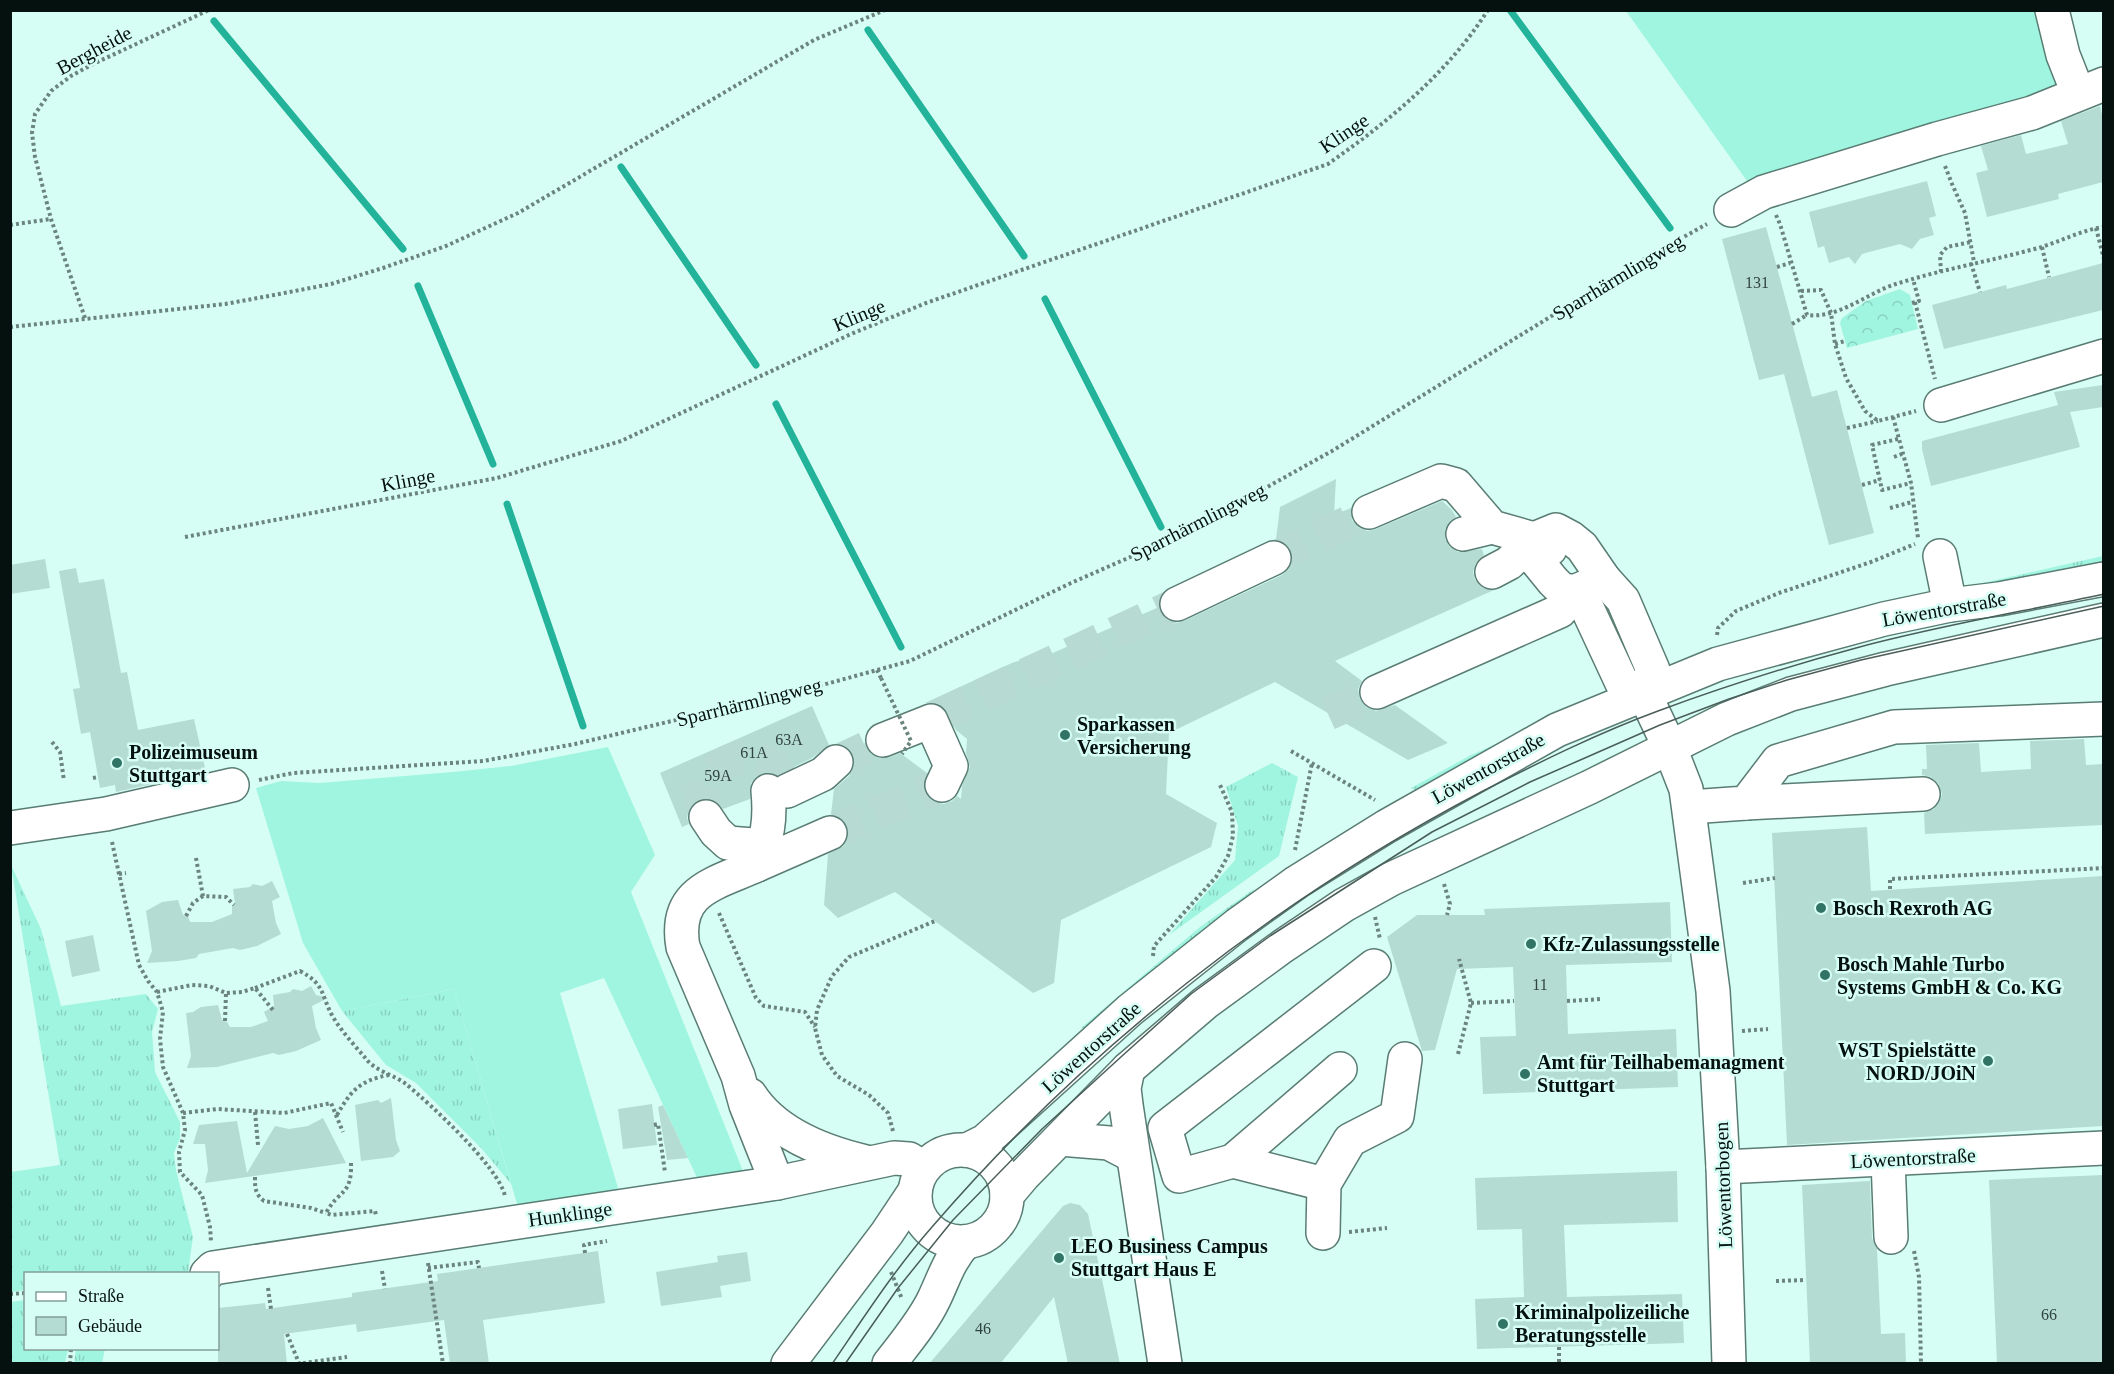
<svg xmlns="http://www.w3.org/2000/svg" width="2114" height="1374" font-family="Georgia,serif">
<defs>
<pattern id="grass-tufts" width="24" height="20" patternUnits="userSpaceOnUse" patternTransform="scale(1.5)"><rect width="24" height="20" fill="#a0f5e0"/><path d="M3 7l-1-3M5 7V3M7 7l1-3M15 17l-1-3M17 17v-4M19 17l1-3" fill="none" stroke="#88d1bf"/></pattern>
<pattern id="park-crowns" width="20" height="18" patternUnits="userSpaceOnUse" patternTransform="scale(1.5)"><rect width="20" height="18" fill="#a0f5e0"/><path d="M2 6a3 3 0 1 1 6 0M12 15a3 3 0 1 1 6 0" fill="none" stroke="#88d1bf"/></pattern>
</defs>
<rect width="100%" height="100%" fill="#d7fef4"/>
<g fill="url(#grass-tufts)">
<polygon points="2103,556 2103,568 1979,590 1974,585"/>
<polygon points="1503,741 1508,744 1422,793 1411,788 1469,756"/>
<polygon points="1272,763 1298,777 1279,856 1169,935 1235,860 1238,826 1226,787"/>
<polygon points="11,865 41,929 61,1006 146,994 158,1009 152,1032 155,1072 180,1122 180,1138 174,1153 176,1170 193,1237 188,1273 26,1274 25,1290 11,1292 11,1172 60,1165"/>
<polygon points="1254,889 1244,908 1093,1029 1081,1028 1200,927"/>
<polygon points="454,989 511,1184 481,1148 416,1083 386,1065 342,1011"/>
<polygon points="25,1300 26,1348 68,1349 65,1363 11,1363 11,1302"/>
<polygon points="76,1349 105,1349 102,1363 74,1363"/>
</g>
<polygon fill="url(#park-crowns)" points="1900,289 1910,295 1918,329 1847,348 1840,323 1842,318 1866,301"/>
<g fill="#a0f5e0">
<polygon points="1626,11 2041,11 2059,92 1752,188"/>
<polygon points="608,747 655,855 631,892 745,1176 700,1184 604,978 560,993 621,1198 520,1214 454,989 342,1011 303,943 256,788 281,781 319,783 453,772 511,766"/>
</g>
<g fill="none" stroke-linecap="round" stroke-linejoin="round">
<g stroke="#22b39a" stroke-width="7">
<polyline points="1510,10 1670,228"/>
<polyline points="214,21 403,249"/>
<polyline points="868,30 1024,256"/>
<polyline points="621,167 756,365"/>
<polyline points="418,286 493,464"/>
<polyline points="1045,299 1161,527"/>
<polyline points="776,404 901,647"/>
<polyline points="507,504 583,726"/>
</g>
</g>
<g fill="#b5dcd2">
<polygon points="2100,106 2103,119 2103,182 2058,194 2059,199 1987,217 1976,173 1988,170 1981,146 2021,135 2026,154 2068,144 2061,121"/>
<polygon points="1927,181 1936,216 1929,218 1934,235 1920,239 1912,249 1900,244 1873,251 1862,254 1855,264 1849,257 1829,263 1824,246 1818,248 1809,212"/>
<polygon points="1766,227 1812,397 1837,390 1874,533 1829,545 1784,374 1759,380 1722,239"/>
<polygon points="2103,263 2103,310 1944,349 1932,305 2006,285 2007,289"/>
<polygon points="2103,385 2103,407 2070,412 2080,447 1931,486 1922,449 1922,441 2058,405 2054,392"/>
<polygon points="1336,479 1334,515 1351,508 1352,520 1358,527 1367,531 1376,529 1442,501 1452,510 1456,517 1450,521 1445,529 1445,539 1449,546 1458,552 1482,549 1484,555 1476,563 1473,572 1475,580 1483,588 1494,590 1335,661 1362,681 1358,689 1360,699 1366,707 1376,711 1395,705 1448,743 1408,760 1275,682 1169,733 1166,794 1217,823 1211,847 1061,920 1054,983 1033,993 895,892 838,918 824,905 828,854 845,845 848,836 847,826 842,818 831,814 834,789 849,776 854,767 854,757 850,750 865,743 871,754 880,758 890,757 900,753 927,773 923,787 927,796 933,802 944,804 952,801 957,796 961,799 962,786 970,767 966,753 967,739 956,730 943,706 934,703 925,703 1012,663 1033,656 1041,658 1159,607 1160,613 1173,624 1184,621 1282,575 1290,568 1293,559 1291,549 1285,543 1276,539 1280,507"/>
<polygon points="45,559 50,588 10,594 10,565"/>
<polygon points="76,568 79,583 104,579 121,673 127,672 138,730 194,719 206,772 116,792 115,785 100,788 90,732 81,734 73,689 80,688 59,571"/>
<polygon points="812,706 829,745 812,758 778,775 767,772 757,776 751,783 750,799 723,809 714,800 705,798 696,801 689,809 687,818 689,824 682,827 660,773"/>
<polygon points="2084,739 2086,765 2103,764 2103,825 1925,834 1924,813 1934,809 1939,803 1942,794 1938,783 1931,777 1922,775 1922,769 1927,769 1926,745 1979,743 1981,772 2031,769 2030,741"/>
<polygon points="1867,827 1871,891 2103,876 2103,1126 1787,1145 1772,833"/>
<polygon points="272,881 280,897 272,901 276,923 281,934 257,946 240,950 233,948 199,954 196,958 178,961 147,963 152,951 146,911 162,902 178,900 183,915 188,916 190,922 212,922 232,914 232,907 235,904 233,889 250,887 253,884 262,886"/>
<polygon points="1670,902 1672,962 1566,965 1568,1034 1676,1029 1678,1087 1483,1094 1480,1037 1516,1036 1513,967 1457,969 1435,1050 1422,1051 1387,937 1417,915 1485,915 1484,909"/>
<polygon points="93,935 100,971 72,977 65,941"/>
<polygon points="311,986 316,995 328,998 312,1006 316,1028 321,1040 296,1051 279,1055 273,1053 217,1067 187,1068 191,1056 186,1013 193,1012 201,1007 218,1005 222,1020 227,1022 230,1027 251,1027 268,1021 264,1012 274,1006 273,995 290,992 293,989 302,991"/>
<polygon points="391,1098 396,1140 400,1151 393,1157 361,1161 355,1105 378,1100 381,1103"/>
<polygon points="652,1104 657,1145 623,1149 618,1109"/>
<polygon points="663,1105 688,1158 667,1160 658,1107"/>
<polygon points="323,1118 346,1163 205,1183 208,1170 205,1144 193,1144 199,1125 237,1121 247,1173 275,1126 289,1129 308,1126"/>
<polygon points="1677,1171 1678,1222 1564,1225 1567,1297 1682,1294 1684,1343 1477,1349 1475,1299 1524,1297 1522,1229 1477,1230 1475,1178"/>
<polygon points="2103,1175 2103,1364 1997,1364 1989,1180"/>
<polygon points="1870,1181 1872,1238 1877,1249 1881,1334 1905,1333 1906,1364 1810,1364 1802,1185"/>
<polygon points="1070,1203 1080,1205 1088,1214 1120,1364 1068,1364 1054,1297 1000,1364 929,1364 1063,1206"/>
<polygon points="598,1251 605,1303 483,1320 489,1364 450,1364 444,1320 357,1332 356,1324 284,1334 287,1364 218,1364 218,1308 265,1303 266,1309 352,1297 352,1293 438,1281 437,1274"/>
<polygon points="747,1252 751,1281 720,1286 722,1297 661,1306 656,1272 718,1262 717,1256"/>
</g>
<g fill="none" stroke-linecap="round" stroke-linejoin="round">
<g stroke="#b7dad2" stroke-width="33" stroke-dasharray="33 16" stroke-linecap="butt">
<polyline points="1274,558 1369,512"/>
<polyline points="1328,714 1377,692"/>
<polyline points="937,716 1177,604"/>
<polyline points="836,762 883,740"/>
<path d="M706,817c-4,-12 -5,-24 1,-36 12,-24 48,-32 67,-13 4,4 7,11 11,15"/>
<polyline points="830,833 942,785"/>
</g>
<defs>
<g id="minor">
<polyline points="2052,10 2063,55 2078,93"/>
<polyline points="1731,210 1764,192 1937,139 2032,113 2104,84"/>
<polyline points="1941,405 2104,356"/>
<polyline points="1369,512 1441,481 1456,485 1492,527 1534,539 1550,549"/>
<polyline points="1463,534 1492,527"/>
<polyline points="1534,539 1535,559 1553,581 1561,589 1574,592 1588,610 1622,683 1644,693"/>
<polyline points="1940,556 1950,605"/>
<polyline points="1492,572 1509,563 1534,539 1556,530 1571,538 1582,547 1604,579 1623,600 1653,670 1644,693"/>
<polyline points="1177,604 1274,558"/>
<polyline points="1377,692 1560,611 1574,592 1604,579"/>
<polyline points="1644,693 1670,748 1686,789 1713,991 1723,1167 1729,1364"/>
<polyline points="883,740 931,721 951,766 942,785"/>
<path d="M768,791c3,31 -1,46 -11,74 -42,19 -84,25 -74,82l55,129 8,29 31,78"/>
<polyline points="787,791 823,774 836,762"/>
<polyline points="1746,803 1923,794"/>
<polyline points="1690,807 1746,803 1778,761 1894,727 2104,719"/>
<polyline points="706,817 716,832 728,843 753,845"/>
<polyline points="10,828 106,814 232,785"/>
<polyline points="757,865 830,833"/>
<polyline points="1128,1069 1124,1088 1126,1105 1165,1364"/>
<polyline points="1340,1069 1233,1161 1179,1176 1165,1128 1374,966"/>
<path d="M750,1095c25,39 73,57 116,67"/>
<polyline points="1060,1139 1109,1143 1132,1155"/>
<polyline points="1888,1160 1891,1237"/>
<polyline points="1233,1161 1324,1184"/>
<polyline points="1723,1167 2104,1148"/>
<polyline points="1323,1233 1324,1184 1350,1140 1397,1116 1405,1059"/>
<polyline points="207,1274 213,1268 777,1183 894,1158 909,1159 923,1168"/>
</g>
<g id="major">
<polyline points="967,1150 985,1141 1130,1010 1237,925 1297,882 1387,826 1557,730 1718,664 1884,619 1950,605 1999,599 2104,579"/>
<circle cx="961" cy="1196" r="46"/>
<polyline points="1007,1195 1023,1176 1128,1069 1205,1003 1283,946 1344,905 1391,879 1590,787 1727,719 1791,694 1886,669 2104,620"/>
<polyline points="788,1364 887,1233 915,1191"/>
<path d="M889,1364c16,-21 34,-42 45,-65 11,-23 14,-37 31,-57"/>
</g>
</defs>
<use href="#minor" stroke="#597c73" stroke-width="36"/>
<use href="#major" stroke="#597c73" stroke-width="36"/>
<g stroke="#6b857e" stroke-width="4" stroke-dasharray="3 3" stroke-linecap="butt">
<polyline points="1945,166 1952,184 1965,213 1974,262"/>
<path d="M1776,215l4,9 27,91c32,4 60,-22 89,-31 47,-15 95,-23 142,-36 22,-6 43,-18 66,-21"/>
<polyline points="10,225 51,219"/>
<polyline points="2096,228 2104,259"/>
<polyline points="2042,247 2049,277"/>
<polyline points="1971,263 1980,292"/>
<polyline points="1777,267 1790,263"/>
<polyline points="1941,272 1940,255 1947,247 1971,242"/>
<polyline points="1801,291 1821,290 1831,313 1835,344 1846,378 1865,411 1878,421 1916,411"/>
<polyline points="1915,302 1935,379"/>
<polyline points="1912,303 1919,301 1913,279"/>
<polyline points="85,318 51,219 35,157 32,133 35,114 51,91 71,76 91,65 209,10"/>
<polyline points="1792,324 1807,315"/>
<polyline points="10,327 225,304 274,295 331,284 383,268 446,246 518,213 814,40 885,10"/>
<polyline points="1835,344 1845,341"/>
<polyline points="1893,417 1911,483 1918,538"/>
<polyline points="1847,428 1878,421"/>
<polyline points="1898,439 1872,445 1882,490 1911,483"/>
<polyline points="1894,457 1902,454"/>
<polyline points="1862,485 1880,480"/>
<polyline points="1890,508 1912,502"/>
<path d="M185,537l312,-59 124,-37 230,-107 75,-31 402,-139c61,-43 119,-90 160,-154"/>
<polyline points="1717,635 1718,628 1736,611 1779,593 1871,562 1915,544"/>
<polyline points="877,670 881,678"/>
<polyline points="52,742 60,752 64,781"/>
<polyline points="1291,751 1375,800"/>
<polyline points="93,778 98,777"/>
<polyline points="259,780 293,773 483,761 575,744 815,687 910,661 1071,583 1160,544 1233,506 1332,451 1646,258 1707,224"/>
<polyline points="112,842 139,965 148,981 157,992 163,1012 160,1039 163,1067 183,1113 185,1130 179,1152 180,1172 202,1195 210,1227 211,1241"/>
<polyline points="1295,850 1312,763"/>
<polyline points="196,858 203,896 226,897 234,905"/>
<polyline points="119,874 126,873"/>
<polyline points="1743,883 1775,878"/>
<polyline points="1444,884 1450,904 1447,915"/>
<polyline points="1890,889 1890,879 2104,868"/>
<polyline points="719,913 756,998 764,1006 805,1012 815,1027"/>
<polyline points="186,916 193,903 203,896"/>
<polyline points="1375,917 1380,939"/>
<polyline points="1153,956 1154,946 1216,877 1228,856 1233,836 1232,812 1220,785"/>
<path d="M255,988l45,-17c26,14 20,23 33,46 9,15 23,30 34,43 9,11 27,15 39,24 25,21 92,82 99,112"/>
<polyline points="157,992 192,985 209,986 226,993 242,992 255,988 273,1010"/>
<polyline points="1567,1001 1602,999"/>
<polyline points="1471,1003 1514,1001"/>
<polyline points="225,1021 226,993"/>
<polyline points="1742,1031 1768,1029"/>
<polyline points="1458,1054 1471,1003 1459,959"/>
<polyline points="255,1112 258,1145"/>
<polyline points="183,1113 217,1109 284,1113 331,1103 343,1132"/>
<path d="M337,1115c14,-25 24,-35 52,-40"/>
<polyline points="654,1125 658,1124 665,1172"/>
<polyline points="893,1131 888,1113 869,1095 837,1076 822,1055 815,1028 817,1010 832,976 849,957 935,921"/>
<path d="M351,1163c1,33 -12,26 -25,50l6,2 43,-4 1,4"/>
<path d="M255,1177c0,11 0,17 9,24l47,7 15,5"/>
<polyline points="1349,1232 1387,1228"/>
<polyline points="1914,1251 1919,1277 1921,1364"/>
<polyline points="585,1253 584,1245 607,1241"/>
<polyline points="428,1263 443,1364"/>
<polyline points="428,1268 478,1262 479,1268"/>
<polyline points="382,1271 385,1289"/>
<polyline points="891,1272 902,1299"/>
<polyline points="1776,1281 1806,1280"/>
<polyline points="268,1288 271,1309"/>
<polyline points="10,1294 26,1293"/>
<polyline points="287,1334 299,1363"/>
<polyline points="1559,1347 1559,1364"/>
<polyline points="70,1364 71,1348"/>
<polyline points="297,1364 347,1357"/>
</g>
<use href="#minor" stroke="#fff" stroke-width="33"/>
<use href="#major" stroke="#fff" stroke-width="33"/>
<g stroke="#495e59" stroke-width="1.5">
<path d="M832,1364c32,-47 63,-95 100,-137 154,-179 343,-327 551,-436 57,-29 115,-58 175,-80 65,-24 131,-45 198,-63 81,-22 165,-36 248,-54"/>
<polyline points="845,1364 898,1288 953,1220 1042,1129 1122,1056 1191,994 1270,936 1432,832 1530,782 1578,761 1660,725 1729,699 1787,680 1861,660 2104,606"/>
</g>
<polyline stroke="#6b857e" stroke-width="4" stroke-dasharray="3 3" stroke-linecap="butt" points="881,678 911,741 902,754"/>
</g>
<g fill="#317466" stroke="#d7fef4" stroke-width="2">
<circle cx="1065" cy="735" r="6"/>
<circle cx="117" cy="763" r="6"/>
<circle cx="1821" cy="908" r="6"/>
<circle cx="1531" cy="944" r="6"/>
<circle cx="1825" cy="975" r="6"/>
<circle cx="1988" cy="1061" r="6"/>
<circle cx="1525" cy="1074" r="6"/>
<circle cx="1059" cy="1258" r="6"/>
<circle cx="1503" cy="1324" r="6"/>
</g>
<g text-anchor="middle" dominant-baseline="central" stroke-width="5" stroke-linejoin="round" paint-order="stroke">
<g font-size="16" fill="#30443f">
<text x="1757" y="282">131</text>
<text x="789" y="739">63A</text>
<text x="754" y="752">61A</text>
<text x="718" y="775">59A</text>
<text x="1540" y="984">11</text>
<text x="2049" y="1314">66</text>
<text x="983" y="1328">46</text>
</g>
<g font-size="20" fill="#04110e" stroke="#d7fef4">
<text transform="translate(94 50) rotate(-28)">Bergheide</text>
<text transform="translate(1344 133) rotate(-34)">Klinge</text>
<text transform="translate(1618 277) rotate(-31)">Sparrhärmlingweg</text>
<text transform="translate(859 315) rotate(-23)">Klinge</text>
<text transform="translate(408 480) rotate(-11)">Klinge</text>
<text transform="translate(1198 522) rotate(-27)">Sparrhärmlingweg</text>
<text transform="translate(1944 609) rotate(-10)">Löwentorstraße</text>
<text transform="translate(749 702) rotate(-14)">Sparrhärmlingweg</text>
<text transform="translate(1488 768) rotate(-29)">Löwentorstraße</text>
<text transform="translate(1091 1047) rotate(-42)">Löwentorstraße</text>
<text transform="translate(1913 1158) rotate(-3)">Löwentorstraße</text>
<text transform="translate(1723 1185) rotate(-92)">Löwentorbogen</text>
<text transform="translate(570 1214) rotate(-8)">Hunklinge</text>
</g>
<g font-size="20" font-weight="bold" fill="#04110e" stroke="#d7fef4" text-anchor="start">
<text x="1077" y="724">Sparkassen<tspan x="1077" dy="23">Versicherung</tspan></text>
<text x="129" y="752">Polizeimuseum<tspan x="129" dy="23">Stuttgart</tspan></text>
<text x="1833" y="908">Bosch Rexroth AG</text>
<text x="1543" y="944">Kfz-Zulassungsstelle</text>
<text x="1837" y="964">Bosch Mahle Turbo<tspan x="1837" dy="23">Systems GmbH &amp; Co. KG</tspan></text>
<text x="1976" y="1050" text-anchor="end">WST Spielstätte<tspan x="1976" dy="23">NORD/JOiN</tspan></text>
<text x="1537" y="1062">Amt für Teilhabemanagment<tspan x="1537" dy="23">Stuttgart</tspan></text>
<text x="1071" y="1246">LEO Business Campus<tspan x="1071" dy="23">Stuttgart Haus E</tspan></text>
<text x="1515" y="1312">Kriminalpolizeiliche<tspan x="1515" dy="23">Beratungsstelle</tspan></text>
</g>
</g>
<rect width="2114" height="1374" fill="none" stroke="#04110e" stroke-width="24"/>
<rect x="24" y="1272" width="195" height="78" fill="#d7fef4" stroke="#839f98" stroke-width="1.5"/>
<rect x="36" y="1292" width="30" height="9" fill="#ffffff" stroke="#839f98" stroke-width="1.5"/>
<text x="78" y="1302" font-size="18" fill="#04110e">Straße</text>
<rect x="36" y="1317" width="30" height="18" fill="#b5dcd2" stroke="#839f98" stroke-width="1.5"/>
<text x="78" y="1332" font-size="18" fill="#04110e">Gebäude</text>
</svg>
